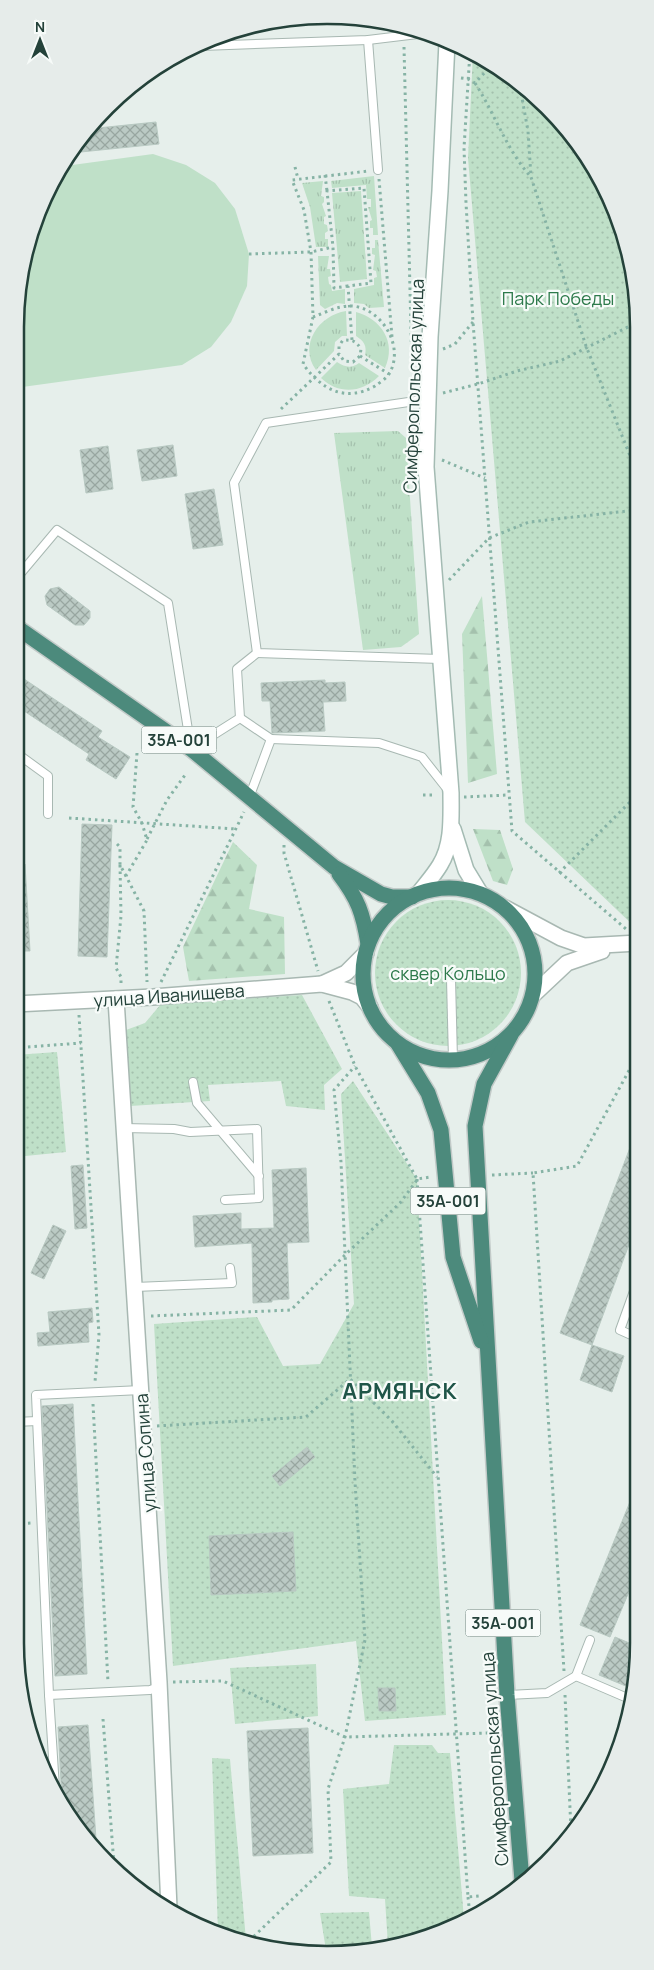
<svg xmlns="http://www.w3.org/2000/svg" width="654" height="1970" font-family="Manrope,sans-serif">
<defs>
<pattern id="grass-tufts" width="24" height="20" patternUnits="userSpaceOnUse" patternTransform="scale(1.25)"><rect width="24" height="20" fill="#bfe0c8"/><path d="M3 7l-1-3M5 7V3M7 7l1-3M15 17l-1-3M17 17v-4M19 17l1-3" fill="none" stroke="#a4c1ad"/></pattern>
<pattern id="forest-firs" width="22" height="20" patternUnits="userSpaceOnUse" patternTransform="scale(1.25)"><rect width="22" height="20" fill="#bfe0c8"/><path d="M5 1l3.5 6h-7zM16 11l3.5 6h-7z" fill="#a4c1ad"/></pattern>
<pattern id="park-dots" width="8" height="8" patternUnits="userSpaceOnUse" patternTransform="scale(1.25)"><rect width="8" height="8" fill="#bfe0c8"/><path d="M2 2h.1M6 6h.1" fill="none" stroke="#a4c1ad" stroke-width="1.8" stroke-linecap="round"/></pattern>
<pattern id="building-cross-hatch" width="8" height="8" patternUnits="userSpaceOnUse" patternTransform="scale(1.25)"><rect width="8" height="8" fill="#bbcac4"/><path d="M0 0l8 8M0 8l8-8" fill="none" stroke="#98a6a0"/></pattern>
</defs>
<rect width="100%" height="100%" fill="#e6efeb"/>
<g fill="url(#grass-tufts)">
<polygon points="374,176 378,235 373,235 373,228 370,228 370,221 372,220 368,207 371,207 371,199 367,199 366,185 332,188 331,181"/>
<polygon points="323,181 321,196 324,197 324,202 322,204 326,216 324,217 324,224 327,225 328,231 325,233 325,239 328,239 328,247 316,247 310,207 302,183"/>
<polygon points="361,191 367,279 340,282 332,193"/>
<polygon points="375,240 378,240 384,307 369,308 364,304 354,303 354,289 374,285 374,278 377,277 376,271 373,270 375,255 372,254 372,248 375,248"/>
<polygon points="318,256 329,256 327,269 330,269 331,276 328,277 329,284 331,285 332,291 345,289 345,304 337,303 325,309 320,305"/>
<path d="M346,311l1,25h-5l-7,6 -1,9 -18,19c-18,-25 3,-55 30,-59z"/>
<path d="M356,312c25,7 41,30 29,56l-20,-13c2,-9 -1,-14 -9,-19z"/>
<path d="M337,362c8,5 14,7 22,1l20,13c-17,17 -40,19 -58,2z"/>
<polygon points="398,431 406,438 419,634 401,647 363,650 334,433"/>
</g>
<g fill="url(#forest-firs)">
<polygon points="482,596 497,774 468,783 462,634"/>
<polygon points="473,829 500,830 513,869 507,885 493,881"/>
<polygon points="233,842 257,865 249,909 284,917 285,974 189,981 183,947"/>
</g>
<g fill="url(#park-dots)">
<polygon points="473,53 483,57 561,121 607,189 636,287 638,930 525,822 468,158"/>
<circle cx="448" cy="973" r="73"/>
<polygon points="302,995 342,1069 324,1085 325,1110 286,1106 281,1081 208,1085 210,1101 130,1106 126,1030 145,1023 161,1004"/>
<polygon points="57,1052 66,1152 15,1157 15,1055"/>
<polygon points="353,1081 417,1179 446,1715 365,1721 356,1641 173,1666 154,1324 257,1317 283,1366 320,1364 354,1304 341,1094"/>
<polygon points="316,1664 318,1716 235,1724 230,1668"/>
<polygon points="394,1745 432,1745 438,1753 450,1753 464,1919 407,1944 388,1946 385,1899 349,1896 343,1789 389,1784"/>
<polygon points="212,1758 230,1759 246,1940 218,1932"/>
<polygon points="369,1912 372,1947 326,1950 320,1913"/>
</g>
<polygon fill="#bfe0c8" points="153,154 186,165 215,183 235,209 249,254 247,286 231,322 211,347 182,365 15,388 15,327 26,247 65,166"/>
<g fill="url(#building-cross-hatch)" stroke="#b8c9c2">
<polygon points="156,122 159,144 71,153 79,137 88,129"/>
<polygon points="173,445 177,476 142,481 137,450"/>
<polygon points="108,446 113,489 86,493 80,450"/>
<polygon points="214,489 223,545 193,549 185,494"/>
<polygon points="59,587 90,611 90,618 84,625 75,625 47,605 45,596 50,589"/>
<polygon points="15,673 102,731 98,737 130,757 116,779 86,760 89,754 15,705"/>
<polygon points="325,680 325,683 345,682 346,701 323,702 325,731 272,733 270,701 262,701 261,683"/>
<polygon points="82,824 112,825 107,957 78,956"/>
<polygon points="25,864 30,951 15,951 15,865"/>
<polygon points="637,1129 638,1220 592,1345 560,1333"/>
<polygon points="83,1165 87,1228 75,1229 71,1166"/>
<polygon points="306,1168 309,1242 287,1243 289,1299 272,1300 272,1302 253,1303 252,1243 195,1247 193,1216 241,1213 241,1229 274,1228 272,1170"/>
<polygon points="53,1225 66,1231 44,1279 31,1273"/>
<polygon points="92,1308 93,1322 88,1323 89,1342 38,1346 37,1333 50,1332 48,1312"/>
<polygon points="592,1345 624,1356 612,1392 580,1380"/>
<polygon points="73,1404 87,1674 55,1676 42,1406"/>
<polygon points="307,1447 315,1457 280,1486 272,1476"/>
<polygon points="638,1482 639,1568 610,1637 580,1625"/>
<polygon points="293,1532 296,1591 211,1595 209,1536"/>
<polygon points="615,1637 639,1647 633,1689 599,1675"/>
<polygon points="378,1688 395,1688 396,1711 379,1711"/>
<polygon points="88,1725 97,1853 93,1849 62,1800 58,1727"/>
<polygon points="308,1728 313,1853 253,1856 247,1731"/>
</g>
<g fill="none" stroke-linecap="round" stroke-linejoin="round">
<defs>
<g id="service">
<polyline points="368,40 378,170"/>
<polyline points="202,46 368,40 426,33"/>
<polyline points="429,399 266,423 234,483 257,653 440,659"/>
<polyline points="15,580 57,530 168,603 191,749 240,718"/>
<polyline points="271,739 379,743 422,757 448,790"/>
<polyline points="15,752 48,776 48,814"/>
<polyline points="249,798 271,739 240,718 237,669 257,653"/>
<polyline points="451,979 453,1060"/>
<polyline points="193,1082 197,1103 259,1176"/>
<polyline points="123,1128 174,1129 190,1132 257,1129 259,1198 225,1200"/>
<polyline points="638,1280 620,1330 638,1338"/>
<polyline points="135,1287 232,1283 230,1268"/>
<polyline points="15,1422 37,1421"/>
<polyline points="639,1613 634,1625 639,1627"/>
<polyline points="576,1676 590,1640"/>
<polyline points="49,1695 150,1690 159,1687"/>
<polyline points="507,1695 547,1693 576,1676 632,1700"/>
<polyline points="55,1788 49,1695 36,1395 141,1390"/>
</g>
<g id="minor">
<polyline points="505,908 561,938 584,946 638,943"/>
<polyline points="322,984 346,973 366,953"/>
<polyline points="534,994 567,963 602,951"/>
<polyline points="116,999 159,1682 169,1908"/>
<polyline points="15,1004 153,997 322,984 352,992 362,997 370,1007"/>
</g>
<g id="secondary">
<polyline points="453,829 466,870 480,893"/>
<path d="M419,893c7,-9 15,-18 21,-28 13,-21 11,-48 11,-72l-25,-326 4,-130 10,-146 7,-149"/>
</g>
<g id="trunk">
<polyline points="15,626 191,749 334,867 381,894 392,897 412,897"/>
<path d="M339,874c19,25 24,39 29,70"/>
<circle cx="449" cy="974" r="86"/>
<polyline points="511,1035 484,1084 475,1126 507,1695 522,1881"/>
<polyline points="398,1044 428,1093 441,1130 453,1257 481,1341"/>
</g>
</defs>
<use href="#service" stroke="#a8b8b2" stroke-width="10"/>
<use href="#minor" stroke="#a8b8b2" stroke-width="18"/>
<use href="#secondary" stroke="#a4bbb3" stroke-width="18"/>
<use href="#trunk" stroke="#c2cac8" stroke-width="18"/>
<g stroke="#86b3a5" stroke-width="3" stroke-dasharray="2.5 4" stroke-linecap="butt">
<polyline points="404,47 412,371"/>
<polyline points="470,51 464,148 466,203 473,322 512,831 626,929"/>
<polyline points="461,78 468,79 475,83 489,68 490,63"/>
<path d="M475,83c20,31 31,66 56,94"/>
<polyline points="520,87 528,131 531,177 586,346 637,473"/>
<polyline points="295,167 298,179"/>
<polyline points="325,175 327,191"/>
<polyline points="379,179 392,337"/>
<polyline points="249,254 311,252 333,247"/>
<polyline points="348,286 334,288 333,247 327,191 364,188 371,283 348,286 352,340"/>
<path d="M313,317c11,-4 24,-11 37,-11 30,0 56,40 39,68 -3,5 -10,9 -14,12 -30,17 -54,3 -72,-22l10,-47 -2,-65 -7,-42 -12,-30 77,-9"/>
<polyline points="443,349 455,344 473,322"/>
<polyline points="360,356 389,374"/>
<polyline points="443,393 478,384 517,371 560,361 636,323"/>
<path d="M281,409l58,-55 5,7 9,1 7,-6 1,-7c-5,-8 -8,-9 -18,-9l-4,6v8"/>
<polyline points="442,460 485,478"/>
<polyline points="449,580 489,538 529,522 637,510"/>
<polyline points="137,753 133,807 142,823 147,840 126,876 144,911 147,982"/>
<polyline points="423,795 436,795"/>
<polyline points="464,797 508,795"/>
<polyline points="69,818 236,829"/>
<polyline points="147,839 167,800 185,775"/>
<polyline points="117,844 120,847 120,865 126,876"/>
<polyline points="284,845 284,853 318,971"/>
<polyline points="120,865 121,916 116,968 121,977 121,985"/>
<polyline points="559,873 637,795"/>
<polyline points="161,982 244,812"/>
<polyline points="329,1001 355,1066 417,1179 431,1177"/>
<polyline points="79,1015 99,1335 95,1382"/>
<polyline points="15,1048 81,1043"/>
<polyline points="492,1175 533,1173"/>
<polyline points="417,1179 468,1897 479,1896"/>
<polyline points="151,1316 291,1310 345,1255 400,1203 417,1180"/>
<polyline points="93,1404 108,1682"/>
<polyline points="157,1426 306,1417 350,1379 392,1421 437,1477"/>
<polyline points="15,1524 32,1523"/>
<polyline points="564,1671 533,1173 577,1166 638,1054"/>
<polyline points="173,1682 223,1681 345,1737 489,1733 495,1728"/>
<polyline points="565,1695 571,1831"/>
<polyline points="103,1719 114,1865"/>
<polyline points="468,1897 470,1916"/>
<polyline points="249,1941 331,1862 328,1789 345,1737 365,1640 355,1482 341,1162 334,1090 355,1066"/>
</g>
<use href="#service" stroke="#fff" stroke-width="8"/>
<use href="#minor" stroke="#fff" stroke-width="15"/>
<use href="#secondary" stroke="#fff" stroke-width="15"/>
<use href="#trunk" stroke="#4c8a7c" stroke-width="15"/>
</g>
<g text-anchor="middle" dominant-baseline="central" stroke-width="4.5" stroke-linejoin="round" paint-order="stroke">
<g fill="#f7fbf9" stroke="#637a73" stroke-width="1">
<rect x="141.5" y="726.5" width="75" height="27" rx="4"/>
<rect x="410.5" y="1187.5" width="75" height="27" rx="4"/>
<rect x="465.5" y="1609.5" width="75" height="27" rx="4"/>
</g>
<g font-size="16" font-weight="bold" fill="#24423a">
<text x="179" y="740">35А-001</text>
<text x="448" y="1201">35А-001</text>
<text x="503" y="1623">35А-001</text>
</g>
<g font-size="18" fill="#2d7a4b" stroke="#f7fbf9">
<text x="558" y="298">Парк Победы</text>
<text x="448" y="973">сквер Кольцо</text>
</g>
<g font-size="18" fill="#24423a" stroke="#f7fbf9">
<text transform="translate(413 386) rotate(-88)">Симферопольская улица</text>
<text transform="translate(169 995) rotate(-4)">улица Иванищева</text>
<text transform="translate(145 1453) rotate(-94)">улица Сопина</text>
<text transform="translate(494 1759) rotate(-94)">Симферопольская улица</text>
</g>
<g font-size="22" font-weight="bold" letter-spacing="1" fill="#1f5548" stroke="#f7fbf9">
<text x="400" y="1391">АРМЯНСК</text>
</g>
</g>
<path d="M0 0H654V1970H0ZM327 24H327A303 303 0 0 1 630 327V1643A303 303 0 0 1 327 1946H327A303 303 0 0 1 24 1643V327A303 303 0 0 1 327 24Z" fill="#e6ecea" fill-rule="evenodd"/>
<path fill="none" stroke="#24423a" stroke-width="2.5" d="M327 24H327A303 303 0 0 1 630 327V1643A303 303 0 0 1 327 1946H327A303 303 0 0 1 24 1643V327A303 303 0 0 1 327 24Z"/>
<g transform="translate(40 40)" stroke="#f7fbf9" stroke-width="4" paint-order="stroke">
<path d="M0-4L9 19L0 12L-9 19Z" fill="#24423a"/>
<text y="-8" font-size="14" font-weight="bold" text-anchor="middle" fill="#24423a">N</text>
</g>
</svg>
